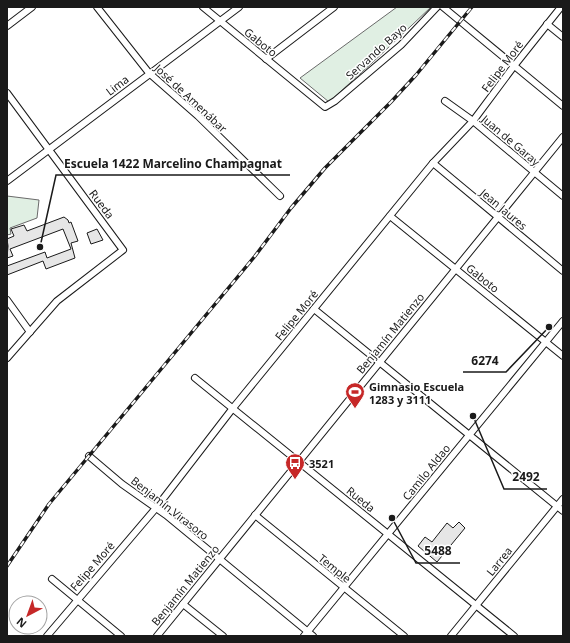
<svg xmlns="http://www.w3.org/2000/svg" width="570" height="643" font-family="'Noto Sans',sans-serif">
<rect width="100%" height="100%" fill="#fff"/>
<g fill="#e0efe3" stroke="#6a6a6a">
<polygon points="397,7 431,7 372,63 329,102 300,78"/>
<polygon points="7,196 39,200 37,218 10,228 11,234 7,235"/>
</g>
<g fill="#e6e6e6" stroke="#1a1a1a">
<polygon points="64,217 68,220 69,223 71,222 78,241 71,243 75,258 46,269 43,261 7,275 7,266 45,252 47,258 71,249 63,229 10,249 13,256 7,258 8,246 7,239 14,236 11,229 24,225 27,231"/>
<polygon points="97,229 103,240 91,244 87,233"/>
<polygon points="459,522 465,528 437,562 418,546 425,537 432,542 447,523 453,528"/>
</g>
<g fill="none" stroke-linecap="round" stroke-linejoin="round">
<defs>
<g id="street">
<polyline points="97,7 149,73 198,116 280,196"/>
<polyline points="203,7 325,107 335,101 401,45 437,7"/>
<polyline points="443,7 563,106"/>
<polyline points="547,24 563,37"/>
<polyline points="7,26 32,7"/>
<polyline points="266,59 334,7"/>
<polyline points="7,93 123,250 57,301 7,358"/>
<polyline points="445,101 473,121 563,196"/>
<polyline points="433,163 563,271"/>
<polyline points="7,181 239,7"/>
<polyline points="390,216 563,356"/>
<polyline points="7,300 30,332"/>
<polyline points="314,309 563,511"/>
<polyline points="195,378 514,636"/>
<polyline points="89,456 122,484 166,515 313,636"/>
<polyline points="255,515 404,636"/>
<polyline points="52,579 121,636"/>
<polyline points="183,604 223,636"/>
<polyline points="47,636 156,508 233,408 433,163 473,121 514,66 561,7"/>
<polyline points="157,636 563,137"/>
<polyline points="304,636 563,321"/>
<polyline points="451,636 563,499"/>
</g>
</defs>
<use href="#street" stroke="#1a1a1a" stroke-width="8"/>
<use href="#street" stroke="#fff" stroke-width="6"/>
<defs>
<polyline id="rail" points="7,566 49,504 255,256 291,208 325,168 391,102 416,75 472,7"/>
</defs>
<use href="#rail" stroke="#1a1a1a" stroke-width="3.5"/>
<use href="#rail" stroke="#fff" stroke-width="2" stroke-dasharray="6" stroke-linecap="butt"/>
</g>
<defs>
<symbol id="stadium-pin" viewBox="-11 -11 22 30"><path d="M0 17L-7.5 6A9.5 9.5 0 1 1 7.5 6Z" fill="#c62828" stroke="#fff"/><path d="M0-5a6.5 5 0 1 0 0 10a6.5 5 0 1 0 0-10ZM-3.5-1.8h7v3.6h-7Z" fill="#fff"/></symbol>
<symbol id="bus-pin" viewBox="-11 -11 22 30"><path d="M0 17L-7.5 6A9.5 9.5 0 1 1 7.5 6Z" fill="#c62828" stroke="#fff"/><path d="M-5-6H5V4H4V6H2V4H-2V6H-4V4H-5ZM-3.5-4V0h7V-4ZM-3.5 1.2v1.5H-2V1.2ZM2 1.2v1.5H3.5V1.2Z" fill="#fff"/></symbol>
</defs>
<g fill-rule="evenodd">
<use href="#stadium-pin" x="344" y="381" width="22" height="30"/>
<use href="#bus-pin" x="284" y="452" width="22" height="30"/>
</g>
<g text-anchor="middle" dominant-baseline="central" stroke-width="3" stroke-linejoin="round" paint-order="stroke">
<g font-size="11" fill="#1a1a1a" stroke="#fff">
<text transform="translate(261 42) rotate(39)">Gaboto</text>
<text transform="translate(376 51) rotate(-42)">Servando Bayo</text>
<text transform="translate(502 66) rotate(-53)">Felipe Moré</text>
<text transform="translate(117 85) rotate(-37)">Lima</text>
<text transform="translate(191 98) rotate(43)">José de Amenábar</text>
<text transform="translate(511 140) rotate(40)">Juan de Garay</text>
<text transform="translate(102 204) rotate(53)">Rueda</text>
<text transform="translate(504 209) rotate(40)">Jean Jaures</text>
<text transform="translate(483 278) rotate(39)">Gaboto</text>
<text transform="translate(296 315) rotate(-51)">Felipe Moré</text>
<text transform="translate(390 333) rotate(-51)">Benjamín Matienzo</text>
<text transform="translate(426 472) rotate(-51)">Camilo Aldao</text>
<text transform="translate(361 499) rotate(39)">Rueda</text>
<text transform="translate(170 508) rotate(38)">Benjamín Virasoro</text>
<text transform="translate(499 561) rotate(-51)">Larrea</text>
<text transform="translate(92 566) rotate(-49)">Felipe Moré</text>
<text transform="translate(335 568) rotate(39)">Temple</text>
<text transform="translate(185 585) rotate(-51)">Benjamín Matienzo</text>
</g>
<g font-size="11" font-weight="bold" fill="#1a1a1a" stroke="#fff" text-anchor="start">
<text x="369" y="386">Gimnasio Escuela<tspan x="369" dy="13">1283 y 3111</tspan></text>
<text x="309" y="463">3521</text>
</g>
</g>
<path fill="none" stroke="#1a1a1a" stroke-width="1.5" d="M40 247L56 175H290M549 327L506 372H463M473 416L504 489H547M392 518L416 563H460"/>
<g fill="#1a1a1a" stroke="#fff" stroke-width="1.5">
<circle cx="40" cy="247" r="4"/>
<circle cx="549" cy="327" r="4"/>
<circle cx="473" cy="416" r="4"/>
<circle cx="392" cy="518" r="4"/>
</g>
<g font-size="12" text-anchor="middle" font-weight="bold" fill="#1a1a1a" stroke="#fff" stroke-width="3" stroke-linejoin="round" paint-order="stroke">
<text x="173" y="168">Escuela 1422 Marcelino Champagnat</text>
<text x="485" y="365">6274</text>
<text x="526" y="481">2492</text>
<text x="438" y="555">5488</text>
</g>
<rect width="570" height="643" fill="none" stroke="#1a1a1a" stroke-width="16"/>
<g transform="translate(28 615) rotate(221)"><circle r="19" fill="#ffffff" stroke="#a3a3a3"/>
<path d="M0-3L7 15L0 10L-7 15Z" fill="#c62828"/>
<text y="-6" font-size="11" font-weight="bold" text-anchor="middle" fill="#1a1a1a">N</text>
</g>
</svg>
